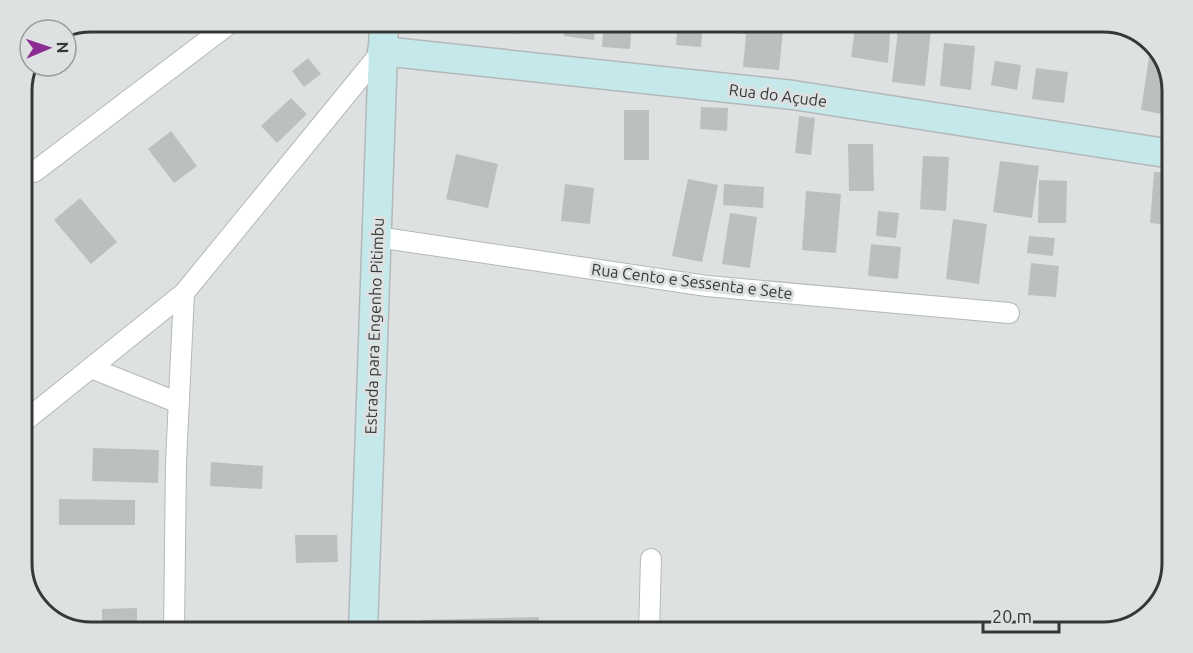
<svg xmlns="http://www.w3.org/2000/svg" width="1193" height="653" font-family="Ubuntu,sans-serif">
<rect width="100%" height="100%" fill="#dee1e1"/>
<g fill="#bbbfbf">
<polygon points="493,21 516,21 514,34 491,29"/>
<polygon points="566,21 596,21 594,40 564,36"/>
<polygon points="604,21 632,21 630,49 602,47"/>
<polygon points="678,21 703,21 701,47 676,45"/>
<polygon points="719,21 747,21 747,27 783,30 779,70 743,67 746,34 718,31"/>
<polygon points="856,21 891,21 888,63 851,57"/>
<polygon points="899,21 932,21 925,86 892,82"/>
<polygon points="944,43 975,46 971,90 940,86"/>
<polygon points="1151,44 1163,55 1172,86 1172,116 1141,110"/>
<polygon points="308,58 321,74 304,87 292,71"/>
<polygon points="995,61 1021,65 1017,90 991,85"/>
<polygon points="1036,68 1068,72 1064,103 1032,99"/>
<polygon points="291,98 307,114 277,143 261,126"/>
<polygon points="701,107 728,108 727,131 700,129"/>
<rect x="624" y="110" width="25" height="50"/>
<polygon points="799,116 815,118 811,155 795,153"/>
<polygon points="171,131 197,166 174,183 148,149"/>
<polygon points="848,144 873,144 874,191 849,191"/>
<polygon points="456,154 498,164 488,208 446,199"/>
<polygon points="923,156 949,157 946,211 920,209"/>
<polygon points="1000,161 1039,166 1032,218 993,212"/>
<polygon points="1154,172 1172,173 1170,225 1150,223"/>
<polygon points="688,179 718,185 702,262 672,256"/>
<polygon points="1039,180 1067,181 1066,223 1038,223"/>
<polygon points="565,184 594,188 590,224 561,221"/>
<polygon points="724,184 764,187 763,208 723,205"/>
<polygon points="806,191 841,194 836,253 802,250"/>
<polygon points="80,198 117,242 91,264 54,220"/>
<polygon points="878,211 899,213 896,238 876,236"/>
<polygon points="730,213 757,217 750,268 722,264"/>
<polygon points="953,219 987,224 979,284 946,279"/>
<polygon points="1029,236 1055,238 1053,256 1027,253"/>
<polygon points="871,244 901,247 898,279 868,276"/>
<polygon points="1031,263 1059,266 1056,297 1028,295"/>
<polygon points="93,448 159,450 158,483 92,481"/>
<polygon points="211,462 263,466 262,489 210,486"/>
<polygon points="59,499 135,500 135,525 59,525"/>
<polygon points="295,535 337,535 338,562 296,563"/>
<polygon points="137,608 137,631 102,632 102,609"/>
<polygon points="539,617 539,632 423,632 422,620"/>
</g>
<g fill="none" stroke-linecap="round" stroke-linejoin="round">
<defs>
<g id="street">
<polyline points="34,172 233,21"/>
<polyline points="377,237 707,286 1009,313"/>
<polyline points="91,368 179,403"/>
<polyline points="21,424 184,293 382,51"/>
<polyline points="174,632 176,462 184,293"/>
<polyline points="649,632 651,559"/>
</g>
<g id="secondary">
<polyline points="382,51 793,95 1172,154"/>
<polyline points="363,632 384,21"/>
</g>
</defs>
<use href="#street" stroke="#b4b8b8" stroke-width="22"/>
<use href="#secondary" stroke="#b4b8b8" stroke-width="31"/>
<use href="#street" stroke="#fff" stroke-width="20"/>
<use href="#secondary" stroke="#c5e9eb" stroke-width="28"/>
</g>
<g text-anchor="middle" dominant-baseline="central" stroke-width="6" stroke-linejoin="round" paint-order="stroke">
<g font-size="16" fill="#363838" stroke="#dee1e1">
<text transform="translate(778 95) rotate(7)">Rua do Açude</text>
<text transform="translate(692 281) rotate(7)">Rua Cento e Sessenta e Sete</text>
<text transform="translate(374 326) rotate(-88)">Estrada para Engenho Pitimbu</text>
</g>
</g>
<path d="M0 0H1193V653H0ZM91 32H1103A59 59 0 0 1 1162 91V563A59 59 0 0 1 1103 622H91A59 59 0 0 1 32 563V91A59 59 0 0 1 91 32Z" fill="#dee1e1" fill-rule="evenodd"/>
<path fill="none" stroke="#363838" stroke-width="3" d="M91 32H1103A59 59 0 0 1 1162 91V563A59 59 0 0 1 1103 622H91A59 59 0 0 1 32 563V91A59 59 0 0 1 91 32Z"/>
<g transform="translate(48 48) rotate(88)"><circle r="28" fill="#dee1e1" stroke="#9b9d9d" stroke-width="1.5"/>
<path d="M0-4.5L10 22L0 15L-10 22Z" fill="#8b2b94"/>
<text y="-9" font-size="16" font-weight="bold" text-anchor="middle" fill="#363838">N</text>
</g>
<path d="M983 623v9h76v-9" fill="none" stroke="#363838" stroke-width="3"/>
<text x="992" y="623" font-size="18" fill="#363838" stroke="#dee1e1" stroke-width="4.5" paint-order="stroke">20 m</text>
</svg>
